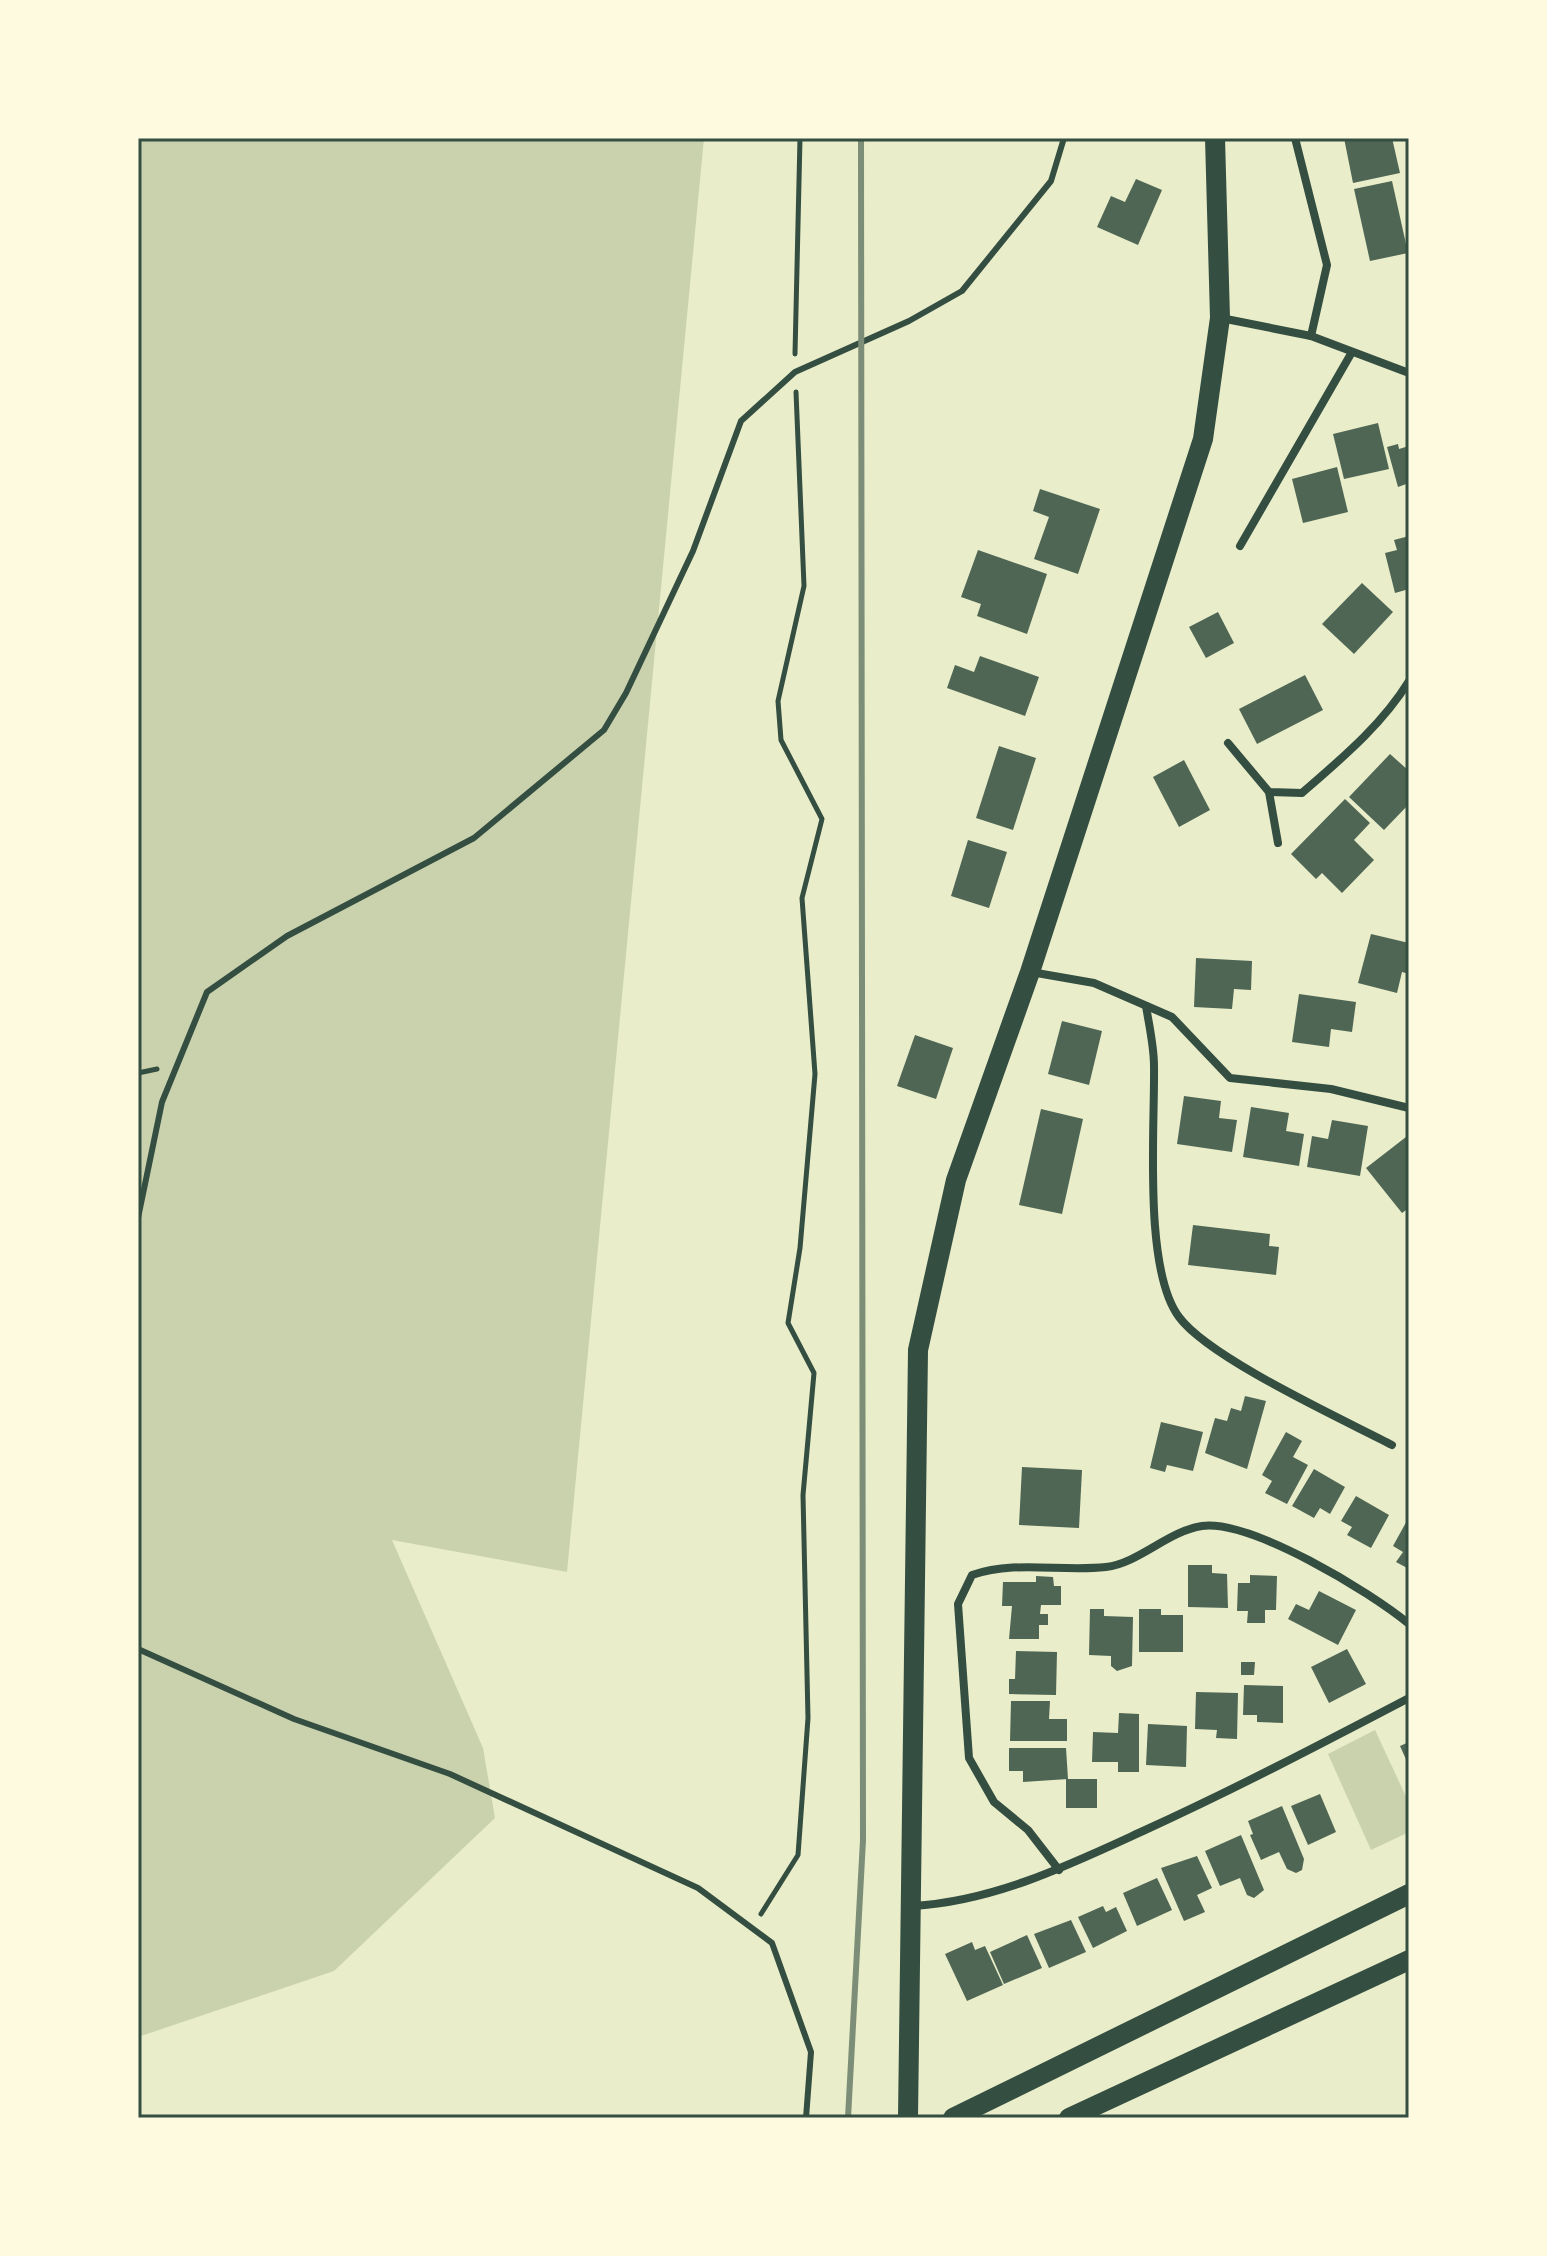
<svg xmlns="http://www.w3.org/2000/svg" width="1547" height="2256" font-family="Commissioner,sans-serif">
<rect width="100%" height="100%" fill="#e9edc9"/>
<g fill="#cad2ad">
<polygon points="138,138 704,138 567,1572 392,1540 483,1748 495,1818 334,1971 138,2037"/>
<polygon points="1375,1730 1409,1803 1409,1832 1371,1850 1328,1754"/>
</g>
<g fill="#4f6655">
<polygon points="1344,138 1392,138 1400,173 1353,183"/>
<polygon points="1136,179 1162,190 1138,245 1097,227 1111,196 1125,202"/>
<polygon points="1392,181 1408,253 1370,261 1354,189"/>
<polygon points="1378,423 1389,469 1344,479 1333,434"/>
<polygon points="1398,444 1399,449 1409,446 1409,483 1398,487 1387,447"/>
<polygon points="1337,467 1348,512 1303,523 1292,479"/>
<polygon points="1040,489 1100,509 1078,574 1034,559 1049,517 1033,511"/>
<polygon points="1409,536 1409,589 1395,593 1385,553 1397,550 1394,540"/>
<polygon points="978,550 1047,574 1027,634 977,616 981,604 961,597"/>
<polygon points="1362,583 1393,612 1354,654 1322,624"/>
<polygon points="1218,612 1234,643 1206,658 1189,627"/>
<polygon points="980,656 1039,677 1025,716 947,688 955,665 974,672"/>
<polygon points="1305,675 1323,710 1257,744 1239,709"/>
<polygon points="999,746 1036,758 1013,830 976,818"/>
<polygon points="1390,754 1409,771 1409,804 1384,830 1349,797"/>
<polygon points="1184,760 1210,810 1179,827 1153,777"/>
<polygon points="1345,799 1370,823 1354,840 1374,860 1342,893 1322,873 1316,879 1291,854"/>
<polygon points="968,840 1007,852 989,908 951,896"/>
<polygon points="1371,934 1409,943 1409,974 1402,972 1397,993 1358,983"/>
<polygon points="1196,958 1252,961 1251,990 1234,989 1232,1009 1194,1007"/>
<polygon points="1299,994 1356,1002 1352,1032 1331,1029 1329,1047 1292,1042"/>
<polygon points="1062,1021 1102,1031 1089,1085 1048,1074"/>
<polygon points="915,1035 953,1048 936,1099 897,1086"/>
<polygon points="1184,1096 1221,1101 1219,1118 1237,1120 1232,1152 1177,1144"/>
<polygon points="1251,1107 1289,1113 1286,1131 1304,1134 1299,1166 1243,1157"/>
<polygon points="1041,1109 1083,1119 1062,1214 1019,1205"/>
<polygon points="1332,1120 1368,1126 1360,1176 1307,1167 1312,1136 1328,1139"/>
<polygon points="1406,1137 1409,1141 1409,1208 1402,1213 1366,1168"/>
<polygon points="1193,1225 1270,1234 1269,1246 1279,1247 1276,1275 1188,1265"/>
<polygon points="1245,1396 1266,1401 1247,1469 1205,1453 1215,1418 1227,1421 1231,1408 1241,1411"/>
<polygon points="1161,1422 1203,1432 1193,1471 1167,1465 1165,1472 1150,1468"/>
<polygon points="1286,1432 1302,1441 1293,1457 1308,1465 1287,1504 1265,1493 1272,1481 1262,1475"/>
<polygon points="1022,1467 1082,1470 1079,1528 1019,1525"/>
<polygon points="1314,1469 1345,1487 1330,1514 1320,1508 1314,1518 1292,1506"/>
<polygon points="1356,1496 1389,1515 1371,1548 1347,1535 1352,1527 1341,1521"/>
<polygon points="1409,1517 1409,1569 1396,1562 1403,1552 1393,1546"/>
<polygon points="1188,1565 1212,1565 1212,1573 1227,1574 1228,1608 1188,1607"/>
<polygon points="1250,1575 1277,1576 1276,1610 1265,1610 1265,1623 1247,1623 1248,1611 1237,1611 1238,1583 1250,1583"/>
<polygon points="1036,1576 1053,1577 1054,1586 1061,1586 1061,1605 1041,1605 1040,1614 1048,1614 1048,1625 1039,1625 1039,1639 1009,1639 1012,1606 1002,1606 1003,1582 1036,1582"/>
<polygon points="1319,1591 1356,1610 1338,1645 1288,1619 1296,1604 1309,1610"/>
<polygon points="1090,1609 1104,1609 1104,1616 1133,1617 1132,1666 1117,1671 1111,1666 1111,1656 1089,1655"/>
<polygon points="1139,1609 1161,1609 1161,1615 1183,1615 1183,1652 1139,1652"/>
<polygon points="1347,1649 1366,1684 1329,1703 1311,1667"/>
<polygon points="1016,1651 1057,1652 1056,1695 1009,1694 1009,1679 1015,1679"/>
<polygon points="1241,1662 1255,1662 1254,1675 1241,1675"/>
<polygon points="1244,1685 1283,1686 1283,1723 1257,1722 1257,1715 1243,1715"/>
<polygon points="1196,1692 1238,1693 1237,1739 1216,1738 1217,1730 1195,1729"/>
<polygon points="1011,1701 1050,1701 1049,1719 1067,1719 1067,1741 1010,1741"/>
<polygon points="1119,1713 1139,1714 1139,1772 1118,1772 1118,1762 1092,1762 1093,1732 1118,1733"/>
<polygon points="1148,1724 1187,1726 1186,1767 1146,1765"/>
<polygon points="1409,1742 1409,1766 1400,1746"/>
<polygon points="1009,1748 1066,1748 1068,1779 1023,1782 1023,1771 1009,1771"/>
<rect x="1066" y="1779" width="31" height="29"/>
<polygon points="1320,1794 1336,1832 1308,1845 1291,1806"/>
<polygon points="1282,1806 1304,1859 1302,1870 1296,1873 1287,1869 1279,1852 1261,1860 1250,1835 1253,1834 1248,1821"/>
<polygon points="1241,1835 1264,1890 1254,1898 1247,1895 1240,1878 1220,1886 1205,1851"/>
<polygon points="1197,1856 1212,1888 1197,1895 1205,1912 1184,1921 1161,1868"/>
<polygon points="1157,1878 1172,1910 1137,1926 1123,1893"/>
<polygon points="1103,1906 1106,1912 1116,1907 1127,1931 1093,1948 1078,1917"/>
<polygon points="1071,1920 1086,1952 1049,1968 1034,1934"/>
<polygon points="1027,1935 1042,1968 1004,1984 990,1952"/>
<polygon points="972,1942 975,1950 985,1946 1003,1985 967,2001 945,1954"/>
</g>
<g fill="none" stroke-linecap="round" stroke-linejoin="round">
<g stroke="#344e41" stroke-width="5">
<polyline points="795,354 800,138"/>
<polyline points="138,1073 157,1069"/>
<polyline points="761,1914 798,1855 808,1718 803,1495 814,1373 788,1323 800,1248 815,1074 802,898 822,819 781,740 778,701 804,586 796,392"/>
</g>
<g stroke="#344e41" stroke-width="6">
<polyline points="138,1218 162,1102 207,992 287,936 474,838 604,730 626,693 693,551 741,421 795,372 909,321 962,291 1051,181 1064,138"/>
<polyline points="138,1649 294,1719 450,1774 698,1888 772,1943 811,2052 806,2118"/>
</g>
<g stroke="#344e41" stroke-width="8">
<polyline points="1295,138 1327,265 1311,336"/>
<polyline points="1221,318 1311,336 1409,373"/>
<polyline points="1240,546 1352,352"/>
<path d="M1228,743l41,49 33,1c39,-34 80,-68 107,-112"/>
<polyline points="1269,792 1278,843"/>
<polyline points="1031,972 1094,983 1172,1017 1230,1078 1331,1089 1409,1108"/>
<path d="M1146,1006c3,19 8,40 8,60 1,61 -11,203 25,251 30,41 163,102 213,128"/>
<path d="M1059,1870l-31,-40 -34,-28 -25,-44 -11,-154 14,-29c44,-15 88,-3 134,-8 33,-4 62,-36 96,-41 50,-6 167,65 207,98"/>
<path d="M913,1906c82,-5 156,-41 230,-75 90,-41 178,-87 266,-133"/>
</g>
<g stroke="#344e41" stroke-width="20">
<polyline points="908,2118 918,1350 956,1180 1030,972 1203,439 1220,318 1215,138"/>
<polyline points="953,2118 1409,1894"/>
<polyline points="1069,2118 1409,1960"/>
</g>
<polyline stroke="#7c8e77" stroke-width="6" points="848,2118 863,1840 861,138"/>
</g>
<rect width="1547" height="2256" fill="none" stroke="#fefae0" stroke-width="280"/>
<rect x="140" y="140" width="1267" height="1976" fill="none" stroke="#344e41" stroke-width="3"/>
</svg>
